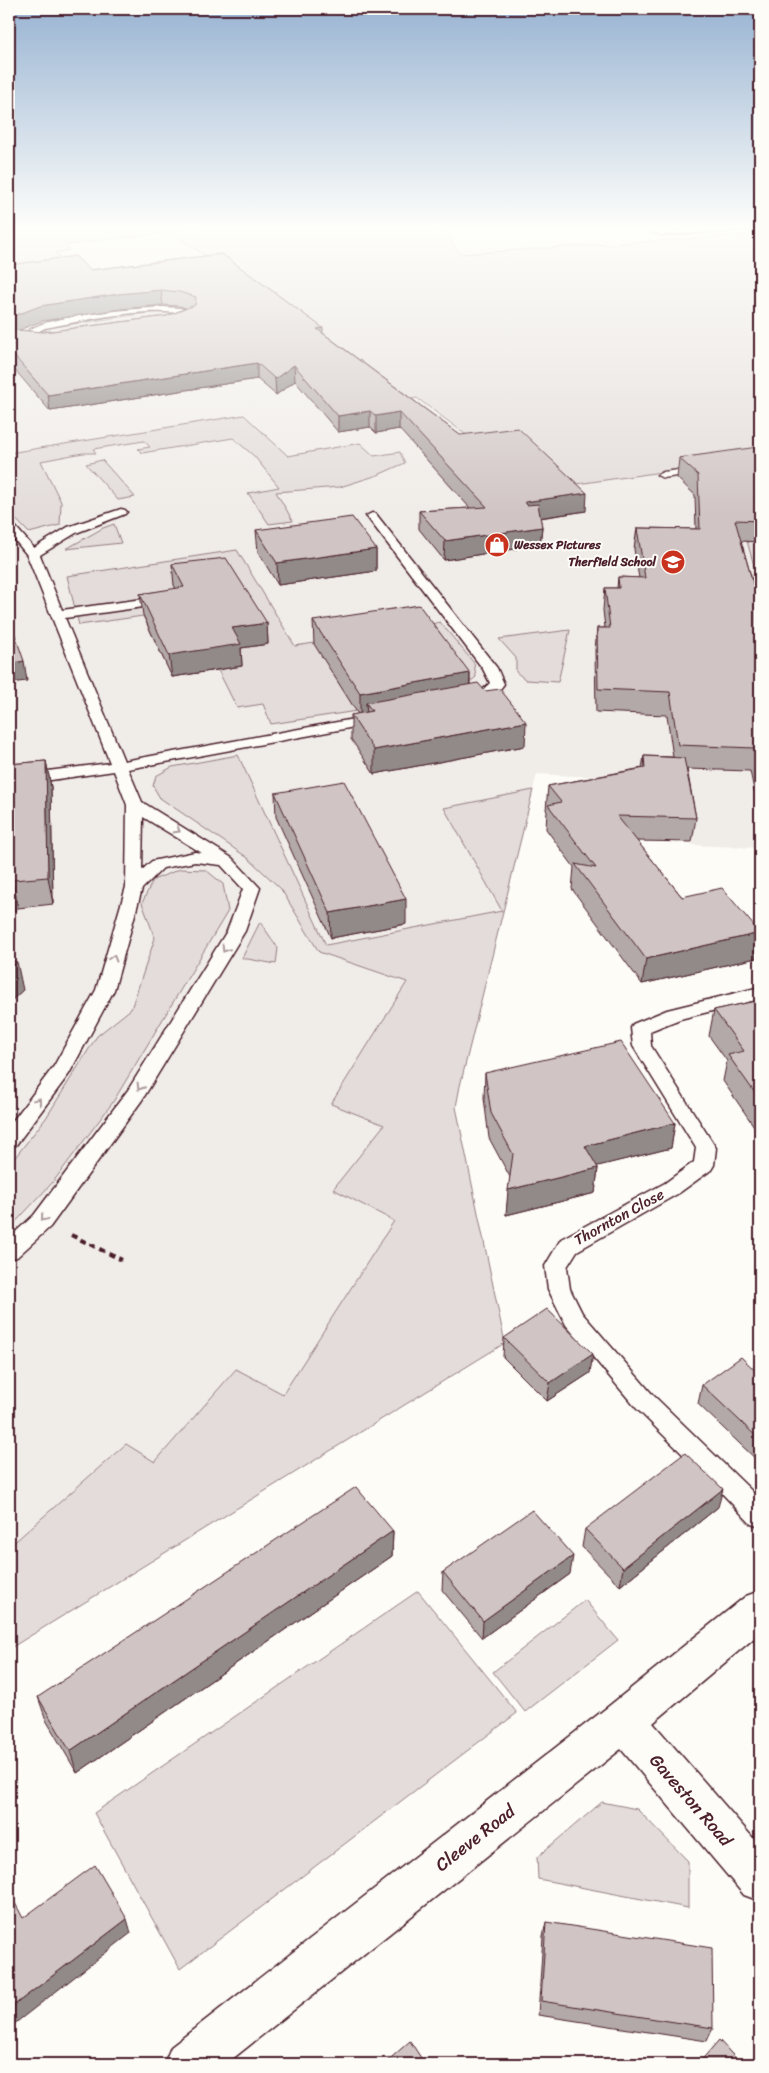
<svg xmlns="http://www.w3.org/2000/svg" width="769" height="2073" font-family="Sriracha,sans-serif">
<rect width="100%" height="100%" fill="#fdfcf7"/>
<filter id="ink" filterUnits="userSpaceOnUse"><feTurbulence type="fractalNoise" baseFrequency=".02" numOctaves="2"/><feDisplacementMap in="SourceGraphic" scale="10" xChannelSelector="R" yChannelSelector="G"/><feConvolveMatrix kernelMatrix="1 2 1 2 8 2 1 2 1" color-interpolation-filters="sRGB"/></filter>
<g filter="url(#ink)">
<polygon fill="#f0ece8" points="374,226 760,226 760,848 693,845 680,781 537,774 460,1086 456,1107 495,1295 9,1649 9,231 171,232"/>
<g fill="#e3dcda" stroke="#967e82">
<polygon points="9,226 428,226 447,237 461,254 760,234 760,458 570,485 472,439 417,398 392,403 219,265 171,232 65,245 69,250 55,253 68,265 9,282"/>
<polygon points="155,312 170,312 179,316 52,332 40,329"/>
<polygon points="244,415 288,456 360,443 374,456 400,452 405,463 378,475 340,487 276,492 293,521 269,524 248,493 279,487 254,456 233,438 142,453 138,449 150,447 144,441 93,449 96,453 83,453 41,461 61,502 60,525 29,533 9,512 9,453"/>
<polygon points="102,460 135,497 118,500 86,464"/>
<polygon points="114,524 121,543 66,549 103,528"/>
<polygon points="747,541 760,542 760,587"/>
<polygon points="237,550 295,646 418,627 440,622 474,663 476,677 457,693 423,701 271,724 263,704 237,708 218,670 172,677 143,616 79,625 67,576"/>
<polygon points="570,630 558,682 526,680 516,672 516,658 499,639"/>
<polygon points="238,755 326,945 502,911 444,808 533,790 460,1086 456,1107 505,1343 9,1649 9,1547 126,1444 155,1462 236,1369 283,1394 394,1221 333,1189 384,1125 331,1104 407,982 319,952 281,889 248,858 160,798 153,786 156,776 172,767"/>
<polygon points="180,869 206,870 223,884 228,911 113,1102 53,1182 9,1229 9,1165 46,1118 97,1036 131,1009 155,938 142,903 153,880"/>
<polygon points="260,922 278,948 276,964 242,958"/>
<polygon points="418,1591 517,1713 180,1969 94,1813"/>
<polygon points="585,1600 618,1640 525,1712 493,1672"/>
<polygon points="602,1802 637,1809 688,1861 688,1908 538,1879 537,1857"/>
</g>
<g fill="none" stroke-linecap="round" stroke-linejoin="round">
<defs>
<g id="lane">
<polygon points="645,226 653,226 663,231 760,226 760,229 663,235 650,232"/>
<path d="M163,307l17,1 15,4v6l-12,7 -4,-3 8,-7c-38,-10 -103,6 -142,13l-13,7 -5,-3c17,-17 110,-23 136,-25z"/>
<polygon points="702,467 706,468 707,470 706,472 663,478 657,475 663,472"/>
<path d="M121,509l4,1 2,2 -2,2 -49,19 -36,22 22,55 103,-14 6,4 -6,4 -100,14 59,143 252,-46 5,1 2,3 -2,3 -5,1 -248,46 14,33 90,56 28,30 -15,43 -103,169 -92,127 -33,30 -8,2v-21l25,-23 94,-125 99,-159 16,-42 -22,-24 -26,-3 -32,6 -21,21 -28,101 -45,84 -53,71 -7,2v-21l45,-60 42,-76 30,-103 1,-82 -13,-34 -105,15v-10l101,-13 -83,-208 -18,-22v-10l4,1 21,24 34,-21zM143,817l59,36 -7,-1 -43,9 -10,9z"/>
<path d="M372,513l4,1 121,154 7,16c-9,12 -23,25 -39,21l-2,-3 2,-3 10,-2 15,-14 -7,-14 -115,-151 -2,-2z"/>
<polygon points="760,987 760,999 680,1019 650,1031 651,1046 716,1148 714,1165 711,1170 679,1193 577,1251 567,1267 570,1289 582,1313 653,1395 760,1499 760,1527 751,1524 718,1489 637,1409 566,1325 548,1289 545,1266 561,1239 665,1183 694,1162 696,1148 633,1046 631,1028 633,1024 667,1010"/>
</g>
<polygon id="street" points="760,1591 760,1633 653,1723 760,1846 760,1901 744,1895 621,1749 226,2064 164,2064 171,2047 609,1706 746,1596"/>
</defs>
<use href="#lane" stroke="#4a1f2b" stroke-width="3"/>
<use href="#street" stroke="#4a1f2b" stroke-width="3"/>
<polyline stroke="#4a1f2b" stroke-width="4" stroke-dasharray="6 4.5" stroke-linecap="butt" points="71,1235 122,1260"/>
<use href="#lane" fill="#fdfcf7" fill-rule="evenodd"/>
<use href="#street" fill="#fdfcf7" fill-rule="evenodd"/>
</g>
<g fill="#b3a9a9" stroke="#4a1f2b" fill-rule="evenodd">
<path d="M222,254l101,79 137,102 126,76 -46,7 2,9 -2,18 -96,15 -25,-31v-18l51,-3 -71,-79 -23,4 -6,-6 -32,5 -43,-51 -19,14 -19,-16 -207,32 -41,-48v-98l81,5zM163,305l17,1 6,2 -19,8 -123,16 -26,-2 24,-9 78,-12z"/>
<polygon points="760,448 760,542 741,541 754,587 760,587 760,818 750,771 687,769 696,818 692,842 637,841 682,897 760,932 760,936 756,958 642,984 572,889 574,867 546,829 547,811 546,810 548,786 642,768 644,756 673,757 667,715 596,712 595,650 597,628 605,628 603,610 605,588 617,588 618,577 639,578 634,549 637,528 696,529 695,495 677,478 679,458"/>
<polygon points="256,530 376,549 376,571 278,585 258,552"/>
<polygon points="172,564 267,623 268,644 241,648 242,666 172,677 143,615 140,594 176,589 174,585"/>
<polygon points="313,621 470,673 470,684 525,746 374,774 351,739 351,715 358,714 314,644"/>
<polygon points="46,761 51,787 53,904 18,908 9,916 9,764"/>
<polygon points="275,793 406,924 331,938 276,817"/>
<polygon points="760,1000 760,1135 723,1081 727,1061 709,1036 714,1010"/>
<polygon points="485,1073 675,1123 671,1148 597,1166 598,1168 595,1193 506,1215 510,1177 489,1138 484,1098"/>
<polygon points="504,1338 590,1373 547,1401 503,1357"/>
<polygon points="760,1375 760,1463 698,1404 702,1385"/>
<polygon points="718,1507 620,1586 582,1547 585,1529"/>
<polygon points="393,1531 392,1556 77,1773 46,1720 38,1697"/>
<polygon points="443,1572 570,1574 482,1638 442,1590"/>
<polygon points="546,1922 713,2028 707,2041 538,2015 543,1936"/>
</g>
<g fill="#928a89" stroke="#4a1f2b">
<polygon points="161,290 163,305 120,309 42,321 9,334 9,318 40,306 118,294"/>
<polygon points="323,328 323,343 317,329"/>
<polygon points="257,363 257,379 50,411 48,395"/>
<polygon points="294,365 295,381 276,395 275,379"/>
<polygon points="370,411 370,427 338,432 338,416"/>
<polygon points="399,412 399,429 376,433 376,416"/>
<polygon points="587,493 586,511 524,520 525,502"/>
<polygon points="542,527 540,545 444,560 445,541"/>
<polygon points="376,549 376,571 278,585 277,563"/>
<polygon points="267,623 268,644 241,648 242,666 172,677 169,655 232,628"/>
<polygon points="24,661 27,681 9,683 9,664"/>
<polygon points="470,673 469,696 372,711 366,703 367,715 360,716 360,693"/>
<polygon points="526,722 525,746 374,774 374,750"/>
<polygon points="46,761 51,787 53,904 48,877"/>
<polygon points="13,880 18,908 9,916 9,884"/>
<polygon points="406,899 406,924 331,938 330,913"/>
<polygon points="760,933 756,958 642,984 646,959"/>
<polygon points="17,962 23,990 9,1003 9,969"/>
<polygon points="675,1123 671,1148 582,1170 585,1146"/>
<polygon points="598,1168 595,1193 506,1215 508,1190"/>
<polygon points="593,1354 590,1373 547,1401 550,1383"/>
<polygon points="723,1489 718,1507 620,1586 623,1568"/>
<polygon points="393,1531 392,1556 77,1773 70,1751"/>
<polygon points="573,1556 570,1574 482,1638 483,1621"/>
<polygon points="127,1919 131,1933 9,2028 9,2009"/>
</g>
<g fill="#d0c5c4" stroke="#4a1f2b">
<polygon points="222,254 323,328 317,329 460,435 518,428 587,493 525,502 527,505 538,504 542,527 445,541 419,511 487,507 399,412 376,416 370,411 338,416 294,365 275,379 257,363 48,395 9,350 9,346 13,345 9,340 9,328 15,330 44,332 167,316 195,305 196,297 179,292 161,290 118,294 40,306 9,318 9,265 75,256 90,270"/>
<polygon points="758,447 760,448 760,521 735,520 754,587 760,587 760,773 754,748 678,745 670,692 598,689 597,628 610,628 605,588 619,588 618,577 645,578 637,528 700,529 698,475 679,458"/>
<polygon points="352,517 376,549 277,563 256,530"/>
<polygon points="226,558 267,623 232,628 241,644 169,655 140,594 184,587 172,564"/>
<polygon points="419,605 470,673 360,693 313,621"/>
<polygon points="9,618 24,661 9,664"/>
<polygon points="478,683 485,691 500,689 526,722 374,750 351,715 372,711 366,703"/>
<polygon points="644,756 684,758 696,818 617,816 682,897 722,888 760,933 646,959 575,864 596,868 548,805 561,802 548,786 645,768"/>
<polygon points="46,761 48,877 13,880 9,884 9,764"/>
<polygon points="344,781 406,899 330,913 275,793"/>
<polygon points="9,959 17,962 9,969"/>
<polygon points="760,1000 760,1100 728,1055 744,1051 714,1010"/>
<polygon points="621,1042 675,1123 585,1146 598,1168 508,1190 513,1154 491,1113 485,1073"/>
<polygon points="547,1309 593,1354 550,1383 504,1338"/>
<polygon points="741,1357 760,1375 760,1440 702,1385"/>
<polygon points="685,1453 723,1489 623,1568 585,1529"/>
<polygon points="356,1487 393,1531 70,1751 38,1697"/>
<polygon points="532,1510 573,1556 483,1621 443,1572"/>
<polygon points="95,1865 127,1919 9,2009 9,1892 23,1918"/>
<polygon points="546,1922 712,1948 713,2028 541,2001"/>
<polygon points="719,2040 741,2064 698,2064"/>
<polygon points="410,2041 425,2064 384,2064"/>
</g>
<defs><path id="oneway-chevron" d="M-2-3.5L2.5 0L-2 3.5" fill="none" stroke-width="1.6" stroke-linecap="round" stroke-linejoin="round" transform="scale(1.25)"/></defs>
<g stroke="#ac999b">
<use href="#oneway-chevron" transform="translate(177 830) rotate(31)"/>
<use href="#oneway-chevron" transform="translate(225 949) rotate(122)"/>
<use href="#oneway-chevron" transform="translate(113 958) rotate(-74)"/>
<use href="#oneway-chevron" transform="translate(140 1087) rotate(122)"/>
<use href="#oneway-chevron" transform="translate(38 1101) rotate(-53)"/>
<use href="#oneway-chevron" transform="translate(44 1218) rotate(130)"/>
</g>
</g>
<linearGradient id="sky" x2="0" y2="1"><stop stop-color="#98b3d2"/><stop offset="0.44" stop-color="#fefefb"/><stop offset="1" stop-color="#fefefb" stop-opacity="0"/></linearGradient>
<rect width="769" height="516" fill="url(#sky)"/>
<defs>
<symbol id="shop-disc" viewBox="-11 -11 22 22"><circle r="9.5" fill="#c8321e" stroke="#fdfcf7"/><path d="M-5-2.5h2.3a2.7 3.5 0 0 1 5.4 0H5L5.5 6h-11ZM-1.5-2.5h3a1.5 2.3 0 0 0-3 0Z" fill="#fff"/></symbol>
<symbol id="school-disc" viewBox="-11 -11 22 22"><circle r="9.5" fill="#c8321e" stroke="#fdfcf7"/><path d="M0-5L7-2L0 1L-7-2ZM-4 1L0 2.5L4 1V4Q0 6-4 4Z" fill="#fff"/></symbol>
</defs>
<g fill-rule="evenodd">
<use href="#shop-disc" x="483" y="531" width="28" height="28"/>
<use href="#school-disc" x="659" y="548" width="28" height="28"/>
</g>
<g text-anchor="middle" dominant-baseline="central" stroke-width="4" stroke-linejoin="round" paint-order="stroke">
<g font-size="12" font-weight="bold" fill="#4a1f2b" stroke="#fdfcf7" text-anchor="start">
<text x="514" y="545">Wessex Pictures</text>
<text x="656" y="562" text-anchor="end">Therfield School</text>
</g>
<g font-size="15" fill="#4a1f2b" stroke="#fdfcf7">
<text transform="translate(619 1217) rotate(-29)">Thornton Close</text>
</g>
<g font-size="18" fill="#4a1f2b" stroke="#fdfcf7">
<text transform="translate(691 1800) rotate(49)">Gaveston Road</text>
<text transform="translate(475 1838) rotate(-38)">Cleeve Road</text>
</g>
</g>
<rect width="769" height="2073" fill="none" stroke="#fdfcf7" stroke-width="30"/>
<rect x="15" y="15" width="739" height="2043" fill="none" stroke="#4a1f2b" stroke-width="2" filter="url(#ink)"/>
</svg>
